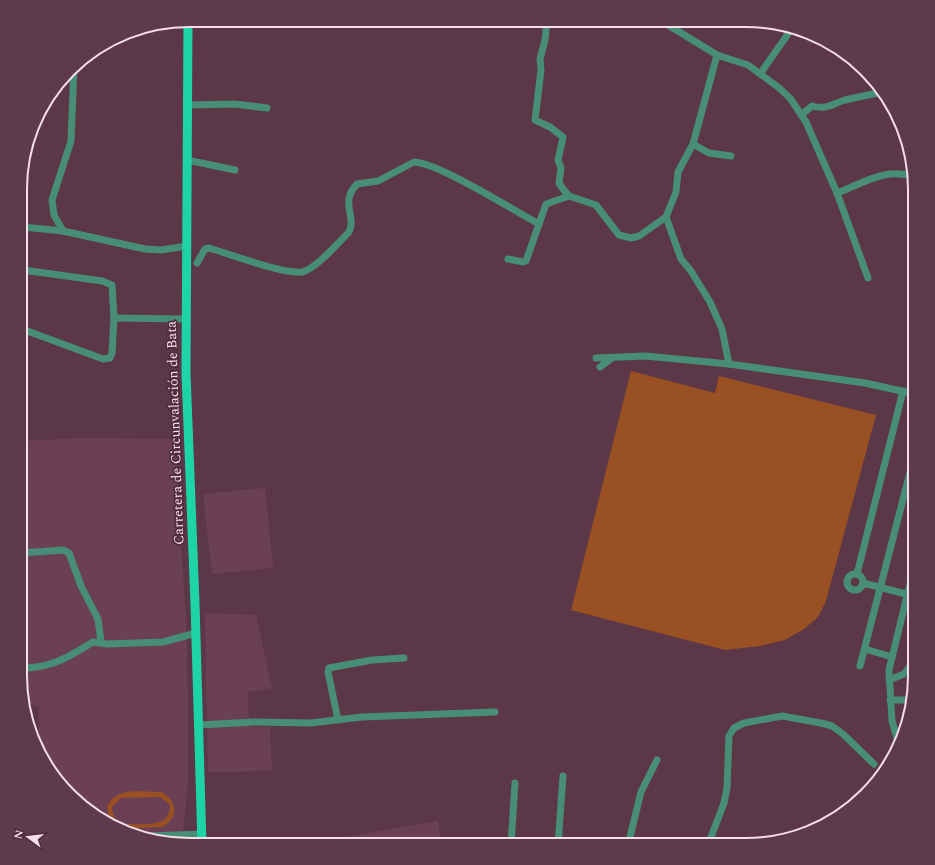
<svg xmlns="http://www.w3.org/2000/svg" width="935" height="865" font-family="Spectral,serif">
<rect width="100%" height="100%" fill="#5b3748"/>
<g fill="#6b4055">
<polygon points="82,438 176,439 178,504 186,617 188,707 188,780 182,843 115,828 62,787 38,749 39,707 24,702 20,687 21,494 27,493 22,441"/>
<polygon points="265,488 273,568 212,574 203,494"/>
<polygon points="205,613 256,615 272,688 248,692 249,727 270,727 272,771 208,772"/>
<polygon points="438,821 440,835 451,845 209,845 209,838 315,842"/>
</g>
<g fill="#995023" fill-rule="evenodd">
<polygon points="631,371 715,393 719,376 876,415 826,601 818,617 804,629 785,640 760,646 725,650 571,610"/>
<path d="M161,792c17,8 18,27 1,35l-42,2 -10,-7 -3,-15c9,-21 34,-15 54,-15zM160,797l10,8c1,25 -30,18 -48,19 -8,-4 -9,-9 -10,-17l9,-9z"/>
</g>
<g fill="none" stroke-linecap="round" stroke-linejoin="round">
<g stroke="#488d76" stroke-width="7">
<polyline points="210,20 214,22 221,20"/>
<polyline points="241,20 267,21"/>
<polyline points="515,20 546,23"/>
<polyline points="547,20 545,40 540,59 541,70 535,120 550,127 563,137 558,160 561,168 559,183 563,189 569,196 596,205 619,235 631,238 639,236 666,217 676,192 678,172 693,144 717,55"/>
<path d="M660,20l57,35 31,10 30,22 12,11 16,24 31,71c27,-10 48,-26 78,-16"/>
<polyline points="673,28 677,20"/>
<polyline points="760,74 788,34"/>
<polyline points="187,105 235,104 267,108"/>
<path d="M801,115l11,-9c14,4 20,-2 33,-6 12,-3 25,-5 37,-8"/>
<polyline points="693,144 709,153 731,156"/>
<polyline points="187,160 235,170"/>
<polyline points="837,193 868,278"/>
<polyline points="666,217 681,259 691,271 710,302 722,329 729,364"/>
<polyline points="23,227 63,231 145,249 161,250 187,246"/>
<polyline points="63,231 54,215 52,200 71,141 74,67"/>
<polyline points="508,259 523,262 526,261 546,204 569,196"/>
<path d="M197,263l8,-14 4,-1c21,6 73,26 93,24 13,-2 37,-30 47,-40 8,-16 -10,-29 8,-48l21,-3 36,-19c25,1 99,48 125,62"/>
<polyline points="114,318 185,319"/>
<polyline points="22,329 103,359 110,358 112,353 114,318 112,285 102,281 23,270"/>
<polyline points="596,358 645,356 729,364 865,383 915,394"/>
<polyline points="600,367 612,358"/>
<polyline points="21,553 63,550 69,553 81,586 98,619 101,642"/>
<polyline points="857,574 903,391"/>
<circle cx="855" cy="582" r="8"/>
<polyline points="863,583 906,594"/>
<polyline points="865,649 892,657"/>
<polyline points="860,666 915,453"/>
<path d="M20,668c30,1 49,-11 73,-26l14,2 56,-2 33,-9"/>
<polyline points="889,680 904,674 909,668 915,653"/>
<polyline points="890,700 909,700"/>
<polyline points="338,720 328,672 329,668 372,660 404,658"/>
<polyline points="199,725 254,722 311,723 362,717 495,712"/>
<polyline points="899,745 892,721 889,670 915,563"/>
<polyline points="150,836 202,834"/>
<polyline points="511,845 515,783"/>
<polyline points="558,845 563,776"/>
<polyline points="628,845 641,792 657,760"/>
<polyline points="708,845 724,803 727,788 729,736 734,728 744,723 782,716 821,723 832,726 843,734 874,764"/>
</g>
<polyline stroke="#1ed4a7" stroke-width="9" points="188,20 186,373 195,604 202,845"/>
</g>
<g text-anchor="middle" dominant-baseline="central" stroke-width="3.5" stroke-linejoin="round" paint-order="stroke">
<g font-size="14" fill="#f6dfe9" stroke="#502c3e">
<text transform="translate(175 433) rotate(-92)">Carretera de Circunvalación de Bata</text>
</g>
</g>
<path d="M0 0H935V865H0ZM189 27H746A162 162 0 0 1 908 189V676A162 162 0 0 1 746 838H189A162 162 0 0 1 27 676V189A162 162 0 0 1 189 27Z" fill="#5d3a4c" fill-rule="evenodd"/>
<path fill="none" stroke="#f6dfe9" stroke-width="2" d="M189 27H746A162 162 0 0 1 908 189V676A162 162 0 0 1 746 838H189A162 162 0 0 1 27 676V189A162 162 0 0 1 189 27Z"/>
<g transform="translate(28 837) rotate(285)" stroke="#502c3e" stroke-width="3" paint-order="stroke">
<path d="M0-3L7 15L0 10L-7 15Z" fill="#f6dfe9"/>
<text y="-6" font-size="11" font-weight="bold" text-anchor="middle" fill="#f6dfe9">N</text>
</g>
</svg>
